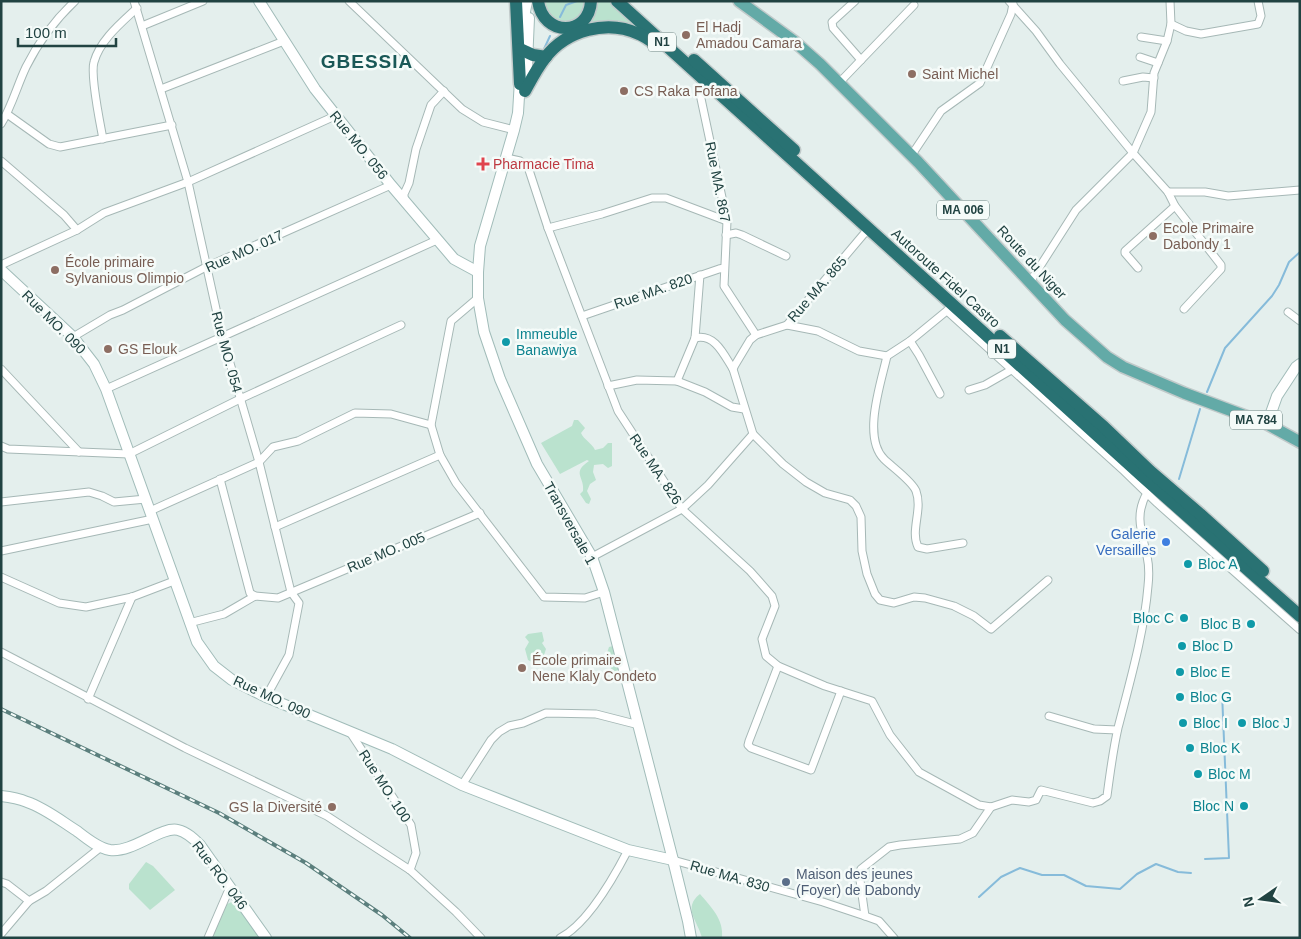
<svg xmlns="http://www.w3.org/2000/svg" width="1301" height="939" font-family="Arial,sans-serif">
<rect width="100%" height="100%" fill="#e4efed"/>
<g fill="#bae2ce">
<polygon points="542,1 590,1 576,23 554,22"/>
<polygon points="594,1 609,1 639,29 582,27"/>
<path d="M574,420h4l7,8 -4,5c3,7 11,10 14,17l8,-2 5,-5h4v23l-4,2 -5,-4 -9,1 -1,7 3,8 -6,4 -3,7 4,8 -2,5 -3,-1 -6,-9 3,-3c2,-14 -12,-18 6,-30l-2,-1 -27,14 -19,-31 31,-17z"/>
<polygon points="542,632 544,641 542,643 546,649 541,664 538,665 528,660 525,649 529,642 525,637 528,634"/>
<path d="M613,646l4,12v7l2,2 -1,7h-5c-3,-7 -3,-14 -6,-21l2,-6z"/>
<polygon points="146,862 153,866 175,890 150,910 129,889 129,884"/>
<path d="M700,894c11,13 24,25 22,44h-20c-4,-17 -20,-30 -2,-44z"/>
<polygon points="234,901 241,906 260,938 210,938 223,908 227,904"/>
</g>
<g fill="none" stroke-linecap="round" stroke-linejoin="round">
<g stroke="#86bbda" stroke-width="2">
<polyline points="560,17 566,5 577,1"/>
<polyline points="544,49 550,36"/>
<polyline points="1207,392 1225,348 1272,296 1279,285 1289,262 1300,252"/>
<polyline points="1179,479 1200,409"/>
<polyline points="1205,859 1229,858 1222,693"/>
<polyline points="979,897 1001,877 1020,868 1042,875 1064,875 1086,886 1120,889 1137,874 1156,864 1178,872 1191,873"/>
</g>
<defs>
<g id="street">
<polyline points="134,1 188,182 222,336 259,462 291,592 299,603 289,655 266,697"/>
<polyline points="349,1 462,109 483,122 514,130"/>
<polyline points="855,1 832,22 833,28 861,60 914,5"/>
<polyline points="1009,1 1036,31 1060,64 1133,153 1168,192 1175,206 1221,265 1221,269 1184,309"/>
<polyline points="1171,24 1186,31 1201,34 1258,24 1261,16 1258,1"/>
<polyline points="142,26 203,1"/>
<polyline points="1141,37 1167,41"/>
<polyline points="1140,57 1158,63"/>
<polyline points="1123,81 1143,77 1154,78"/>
<polyline points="705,82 700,94 727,221 724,286 756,335"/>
<polyline points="839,83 861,60"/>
<polyline points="161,89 284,41"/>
<polyline points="7,114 49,144 60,147 172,125"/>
<path d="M1,124c11,-18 16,-38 25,-57 12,-24 30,-48 49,-66"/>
<path d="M103,139c-3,-16 -13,-64 -9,-77 6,-22 27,-39 43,-54"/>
<polyline points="911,156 941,111 980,83 1011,14 1013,4"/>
<path d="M507,158l13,3 8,6 20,61 70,183 64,98 68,62 22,25 3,10 -13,33 4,17 12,10 47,20 47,15 18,34 29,37 60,33 12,2 21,-7 17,2 7,-2 5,-10 52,13 7,-2 7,-5c3,-23 6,-46 11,-68 12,-47 26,-94 30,-142 1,-9 1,-21 -1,-30 -5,-23 -13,-41 0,-63"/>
<polyline points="1,161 64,215 77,230"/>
<polyline points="1168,192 1205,192 1228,196 1300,190"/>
<polyline points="404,200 404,194 409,183 416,149 431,105 444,91"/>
<polyline points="548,228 602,214 652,198 666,198 727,221"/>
<polyline points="868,229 787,325 756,335 750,340 735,365 733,369 753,434 783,464 806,482 825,493 850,500 856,506 861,517 862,551 867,574 875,594 880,600 894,603 914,597 925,598 954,606 974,616 991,629 1048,580"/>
<polyline points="726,235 736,233 742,235 786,256"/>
<polyline points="1,265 77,230 104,213 188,182 335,116"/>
<polyline points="1138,268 1125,253 1125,251 1175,206"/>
<polyline points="1030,282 1076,210 1133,153 1151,112 1154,73 1167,41 1171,24 1170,1"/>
<polyline points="478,298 451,321 431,425 440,455 456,483 544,597 585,598 604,592"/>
<path d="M949,309l-39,32 -23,15c-6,27 -25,81 -3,103 8,8 28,22 32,32 7,19 -6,39 2,56l9,2 36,-6"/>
<polyline points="947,311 1124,471 1157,503 1300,630"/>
<polyline points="1288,312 1300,321"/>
<polyline points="582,316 719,269 724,268"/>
<polyline points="787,325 818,331 859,351 887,356"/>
<polyline points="73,337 110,315 123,310 206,267 391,185"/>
<path d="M695,338c20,-5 29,17 38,31"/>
<polyline points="910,341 919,355 940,394"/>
<polyline points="1,369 79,452"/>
<polyline points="677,381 695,338 700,275"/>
<polyline points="608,386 637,380 677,381 705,392 732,407 744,409"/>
<polyline points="106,389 437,240"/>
<polyline points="969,390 985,385 1013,369"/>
<polyline points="1,446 8,449 129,454 240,399 401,325"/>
<polyline points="220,479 250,593 255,596"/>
<polyline points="1,502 89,492 102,496 114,502 146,499"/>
<polyline points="150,511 259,462 273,447 298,441 355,413 391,414 431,425"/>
<polyline points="275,527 440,455"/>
<polyline points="1,551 153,519"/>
<polyline points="592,557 682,509 708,485 753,434"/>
<polyline points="1,577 59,603 86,607 132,597 174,581"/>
<polyline points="189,623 224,614 255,596 278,598 480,513"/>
<polyline points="1,652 185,748 327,816 410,870 456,912 481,938"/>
<polyline points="778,666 749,741 748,745 751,748 811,770 841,691"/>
<polyline points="88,699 132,597"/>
<polyline points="1049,716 1094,729 1117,730"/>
<polyline points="350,732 411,825 416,853 410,870"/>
<polyline points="462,785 491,740 499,732 509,726 523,723 546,713 596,714 639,725"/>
<polyline points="673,860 823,902 865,916 879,921 894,938"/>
<polyline points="1,882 7,884 29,901"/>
<polyline points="865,916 859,873 861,869 889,847 900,845 960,839 973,833 991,807"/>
<polyline points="1,934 29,901 46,891 101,847"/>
<polyline points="208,938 230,887"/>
<path d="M560,938c27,-14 54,-61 68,-88"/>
</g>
<g id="secondary">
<polyline points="259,1 315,89 391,185 454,259 478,272"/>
<polyline points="522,28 527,1"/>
<polyline points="520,80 518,113 514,130 480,246 478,272 478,298 484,332 500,379 537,464 592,557 604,592 673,860 688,921 691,938"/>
<polyline points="526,86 529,18"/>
<polyline points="1,270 73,337 94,364 106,389 197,642 214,666 232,680 266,697 392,749 462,785 628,850 673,860"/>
<polyline points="1267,424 1277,396 1296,367 1300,364"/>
<path d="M1,796c9,1 19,3 26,6 18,6 34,19 50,29 9,7 21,17 33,19 23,3 51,-24 68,-20 9,2 16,9 22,15l66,93"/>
</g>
<polyline id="primary" points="739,1 795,42 820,64 918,162 1065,320 1107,357 1123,367 1184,393 1267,424 1300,442"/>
<g id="highway">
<polyline points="516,1 520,84"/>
<path d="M538,1c5,36 51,36 53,0"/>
<polyline points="617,1 1142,476 1300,616"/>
<polyline points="520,49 533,55 546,57"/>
<polyline points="694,60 794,150"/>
<path d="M525,91c6,-11 12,-23 20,-33 21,-28 62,-39 94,-24 6,2 11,7 17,10"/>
<polyline points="1000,336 1104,427 1150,471 1200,514 1263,571"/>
</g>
</defs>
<use href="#street" stroke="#a6b8b6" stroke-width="9"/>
<use href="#secondary" stroke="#a1bcb9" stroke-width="12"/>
<use href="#primary" stroke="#c1caca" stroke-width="14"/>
<use href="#highway" stroke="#c1caca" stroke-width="15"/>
<use href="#street" stroke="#fff" stroke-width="7"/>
<use href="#secondary" stroke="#fff" stroke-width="10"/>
<use href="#primary" stroke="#63aaa7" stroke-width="11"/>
<use href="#highway" stroke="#297273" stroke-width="12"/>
<defs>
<polyline id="rail" points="1,709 219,813 306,863 382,915 410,938"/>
</defs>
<use href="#rail" stroke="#5b7f7d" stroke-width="4"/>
<use href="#rail" stroke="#f5fbf9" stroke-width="2" stroke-dasharray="5.5" stroke-linecap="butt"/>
</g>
<g fill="#8d6e63" stroke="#f5fbf9" stroke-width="2">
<circle cx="686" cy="35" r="5"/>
<circle cx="912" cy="74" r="5"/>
<circle cx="624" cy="91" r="5"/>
<circle cx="1153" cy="236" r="5"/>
<circle cx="55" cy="270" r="5"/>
<circle cx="108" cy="349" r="5"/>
<circle cx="522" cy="668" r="5"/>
<circle cx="332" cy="807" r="5"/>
</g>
<path fill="#e0444e" stroke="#f5fbf9" stroke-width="2" d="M480.5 156.5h5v5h5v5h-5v5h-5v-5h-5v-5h5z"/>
<g fill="#0f9aa8" stroke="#f5fbf9" stroke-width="2">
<circle cx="506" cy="342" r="5"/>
<circle cx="1188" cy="564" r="5"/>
<circle cx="1184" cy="618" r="5"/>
<circle cx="1251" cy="624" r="5"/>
<circle cx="1182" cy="646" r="5"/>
<circle cx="1180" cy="672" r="5"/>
<circle cx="1180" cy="697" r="5"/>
<circle cx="1183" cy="723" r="5"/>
<circle cx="1242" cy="723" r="5"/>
<circle cx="1190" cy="748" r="5"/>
<circle cx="1198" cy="774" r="5"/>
<circle cx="1244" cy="806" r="5"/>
</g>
<circle fill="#3f7fe0" stroke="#f5fbf9" stroke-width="2" cx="1166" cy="542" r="5"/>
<circle fill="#5c6f8a" stroke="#f5fbf9" stroke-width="2" cx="786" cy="882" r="5"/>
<g text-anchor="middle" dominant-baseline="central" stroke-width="5" stroke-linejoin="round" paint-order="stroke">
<g fill="#f5fbf9" stroke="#617a79" stroke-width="1">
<rect x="648" y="32.5" width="28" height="19" rx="4"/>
<rect x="937" y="200.5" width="52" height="19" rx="4"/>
<rect x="988" y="339.5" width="28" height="19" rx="4"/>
<rect x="1230" y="410.5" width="52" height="19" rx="4"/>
</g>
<g font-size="12" font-weight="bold" fill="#214342">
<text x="662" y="42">N1</text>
<text x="963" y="210">MA 006</text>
<text x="1002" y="349">N1</text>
<text x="1256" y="420">MA 784</text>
</g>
<g font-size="14" fill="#785e54" stroke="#f5fbf9" text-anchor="start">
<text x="696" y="27">El Hadj<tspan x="696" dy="16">Amadou Camara</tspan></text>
<text x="922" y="74">Saint Michel</text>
<text x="634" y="91">CS Raka Fofana</text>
<text x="1163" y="228">Ecole Primaire<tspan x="1163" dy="16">Dabondy 1</tspan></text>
<text x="65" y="262">École primaire<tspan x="65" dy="16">Sylvanious Olimpio</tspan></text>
<text x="118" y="349">GS Elouk</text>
<text x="532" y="660">École primaire<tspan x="532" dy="16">Nene Klaly Condeto</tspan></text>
<text x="322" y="807" text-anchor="end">GS la Diversité</text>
</g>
<g font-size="14" fill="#214342" stroke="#f5fbf9">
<text transform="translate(359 145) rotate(51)">Rue MO. 056</text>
<text transform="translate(718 182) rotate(79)">Rue MA. 867</text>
<text transform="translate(244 251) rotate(-24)">Rue MO. 017</text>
<text transform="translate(1032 262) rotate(47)">Route du Niger</text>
<text transform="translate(946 278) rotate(42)">Autoroute Fidel Castro</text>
<text transform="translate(817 289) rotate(-49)">Rue MA. 865</text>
<text transform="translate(653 291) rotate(-19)">Rue MA. 820</text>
<text transform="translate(54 322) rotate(45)">Rue MO. 090</text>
<text transform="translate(227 352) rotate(75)">Rue MO. 054</text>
<text transform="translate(656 469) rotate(56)">Rue MA. 826</text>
<text transform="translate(570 523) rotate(61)">Transversale 1</text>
<text transform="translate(386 552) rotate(-23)">Rue MO. 005</text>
<text transform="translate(272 697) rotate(25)">Rue MO. 090</text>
<text transform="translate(385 786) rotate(57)">Rue MO. 100</text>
<text transform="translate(220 875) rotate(53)">Rue RO. 046</text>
<text transform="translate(730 876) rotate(16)">Rue MA. 830</text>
</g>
<g font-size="14" fill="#be3a42" stroke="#f5fbf9" text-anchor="start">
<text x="493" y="164">Pharmacie Tima</text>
</g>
<g font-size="14" fill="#0d838f" stroke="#f5fbf9" text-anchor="start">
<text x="516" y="334">Immeuble<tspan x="516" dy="16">Banawiya</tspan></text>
<text x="1198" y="564">Bloc A</text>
<text x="1174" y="618" text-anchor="end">Bloc C</text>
<text x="1241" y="624" text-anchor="end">Bloc B</text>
<text x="1192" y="646">Bloc D</text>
<text x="1190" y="672">Bloc E</text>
<text x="1190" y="697">Bloc G</text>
<text x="1193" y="723">Bloc I</text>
<text x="1252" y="723">Bloc J</text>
<text x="1200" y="748">Bloc K</text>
<text x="1208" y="774">Bloc M</text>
<text x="1234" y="806" text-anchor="end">Bloc N</text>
</g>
<g font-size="14" fill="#366cbe" stroke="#f5fbf9" text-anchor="end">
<text x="1156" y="534">Galerie<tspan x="1156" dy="16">Versailles</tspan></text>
</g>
<g font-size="14" fill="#4e5e75" stroke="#f5fbf9" text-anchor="start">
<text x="796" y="874">Maison des jeunes<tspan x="796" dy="16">(Foyer) de Dabondy</tspan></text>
</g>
<g font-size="19" font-weight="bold" letter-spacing="1" fill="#1a5857" stroke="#f5fbf9">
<text x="367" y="61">GBESSIA</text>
</g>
</g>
<rect width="1301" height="939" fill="none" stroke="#214342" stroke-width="5"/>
<g transform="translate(1261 899) rotate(257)" stroke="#f5fbf9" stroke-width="4" paint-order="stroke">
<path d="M0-4L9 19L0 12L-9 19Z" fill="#214342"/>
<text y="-8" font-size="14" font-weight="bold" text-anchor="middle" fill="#214342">N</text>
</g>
<path d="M18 38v8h98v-8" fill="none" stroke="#214342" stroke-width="2.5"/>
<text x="25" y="38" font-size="15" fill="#214342" stroke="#f5fbf9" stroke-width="4" paint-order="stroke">100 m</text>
</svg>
